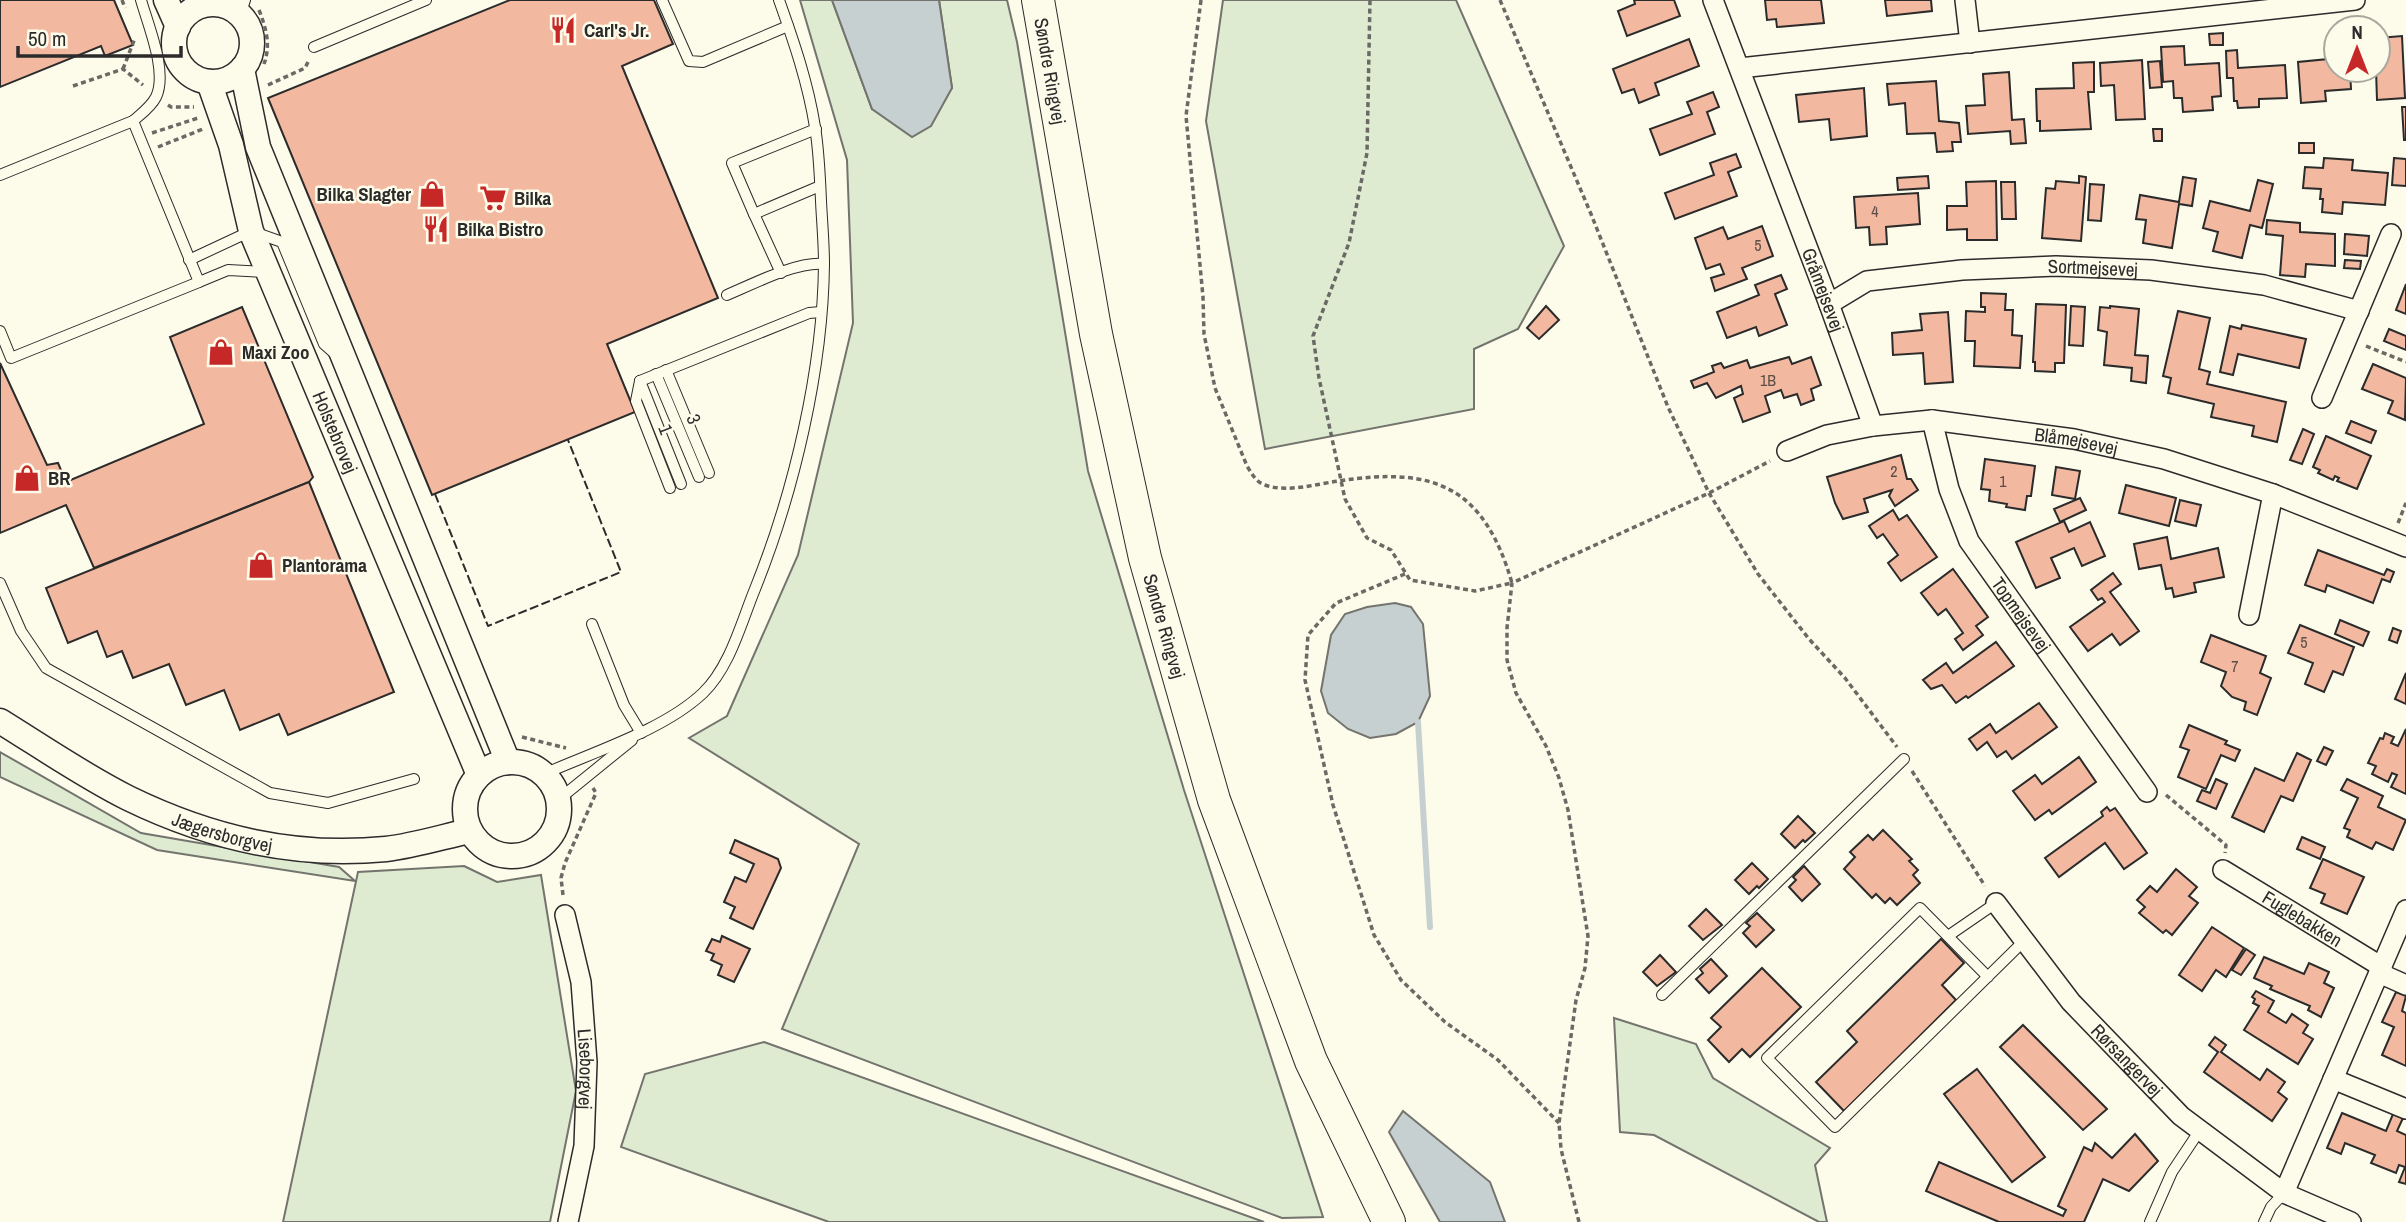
<svg xmlns="http://www.w3.org/2000/svg" width="2406" height="1222" font-family="'Archivo Narrow',sans-serif">
<rect width="100%" height="100%" fill="#fdfbea"/>
<g fill="#deebd1" stroke="#74746e" stroke-width="2">
<polygon points="800,0 832,0 872,109 952,88 939,0 1007,0 1017,42 1088,471 1184,790 1323,1217 1282,1218 782,1029 859,844 689,738 727,716 798,555 853,323 847,160"/>
<polygon points="1223,0 1456,0 1564,246 1518,329 1474,349 1474,409 1265,449 1206,121"/>
<polygon points="0,752 141,833 339,867 355,881 157,850 0,777"/>
<polygon points="464,866 497,882 541,875 576,1091 550,1222 283,1222 358,872"/>
<polygon points="1614,1018 1696,1044 1713,1078 1830,1148 1815,1165 1827,1222 1819,1222 1654,1135 1620,1132"/>
<polygon points="764,1042 1264,1222 829,1222 621,1147 645,1074"/>
</g>
<g fill="#c7d0d0" stroke="#74746e" stroke-width="2">
<polygon points="832,0 939,0 952,88 931,126 912,137 872,109"/>
<polygon points="1395,603 1411,607 1423,624 1430,696 1418,722 1396,734 1370,738 1348,729 1328,713 1321,691 1331,635 1345,614 1367,607"/>
<polygon points="1403,1111 1490,1182 1505,1222 1440,1222 1389,1132"/>
</g>
<g fill="none" stroke-linecap="round" stroke-linejoin="round">
<polyline stroke="#c7d0d0" stroke-width="6" points="1418,722 1430,927"/>
</g>
<g fill="#f2b8a0" stroke="#2b2b2b" stroke-width="2">
<polygon points="0,0 114,0 133,45 105,56 101,46 0,87"/>
<polygon points="510,0 654,0 673,44 622,66 718,298 607,344 635,412 432,495 268,98"/>
<polygon points="1634,0 1674,0 1680,16 1627,36 1618,11 1635,4"/>
<polygon points="1765,0 1821,0 1824,23 1777,27 1776,19 1767,20"/>
<polygon points="1885,0 1931,0 1932,11 1887,16"/>
<polygon points="2223,33 2223,45 2210,45 2209,34"/>
<polygon points="2336,36 2336,70 2350,70 2351,89 2325,91 2326,101 2301,103 2298,62 2328,59 2327,47 2334,46 2334,37"/>
<polygon points="2402,36 2405,98 2377,100 2376,70 2378,70 2378,38"/>
<polygon points="1689,39 1699,66 1655,83 1659,95 1639,103 1634,89 1622,93 1613,69"/>
<polygon points="2184,46 2185,65 2219,63 2221,96 2212,97 2213,110 2183,112 2182,98 2174,98 2173,81 2163,82 2161,47"/>
<polygon points="2237,50 2238,68 2285,65 2287,98 2259,99 2259,107 2238,108 2237,101 2234,101 2233,78 2227,78 2226,51"/>
<polygon points="2142,60 2145,119 2116,120 2114,85 2101,86 2100,63"/>
<polygon points="2160,61 2162,87 2150,88 2148,62"/>
<polygon points="2094,62 2094,92 2088,92 2091,129 2040,131 2040,121 2037,121 2036,89 2074,88 2073,63"/>
<polygon points="2009,72 2012,120 2024,119 2026,143 2011,144 2010,131 1968,134 1966,106 1985,105 1983,74"/>
<polygon points="1936,81 1939,121 1959,123 1961,142 1952,142 1953,151 1937,152 1935,133 1907,134 1905,103 1889,105 1887,84"/>
<polygon points="1864,88 1867,136 1831,140 1829,119 1799,122 1796,95"/>
<polygon points="1713,92 1719,107 1707,112 1715,134 1660,155 1650,129 1692,114 1687,102"/>
<polygon points="2402,107 2406,107 2406,140 2404,140"/>
<polygon points="2153,129 2162,129 2162,141 2154,141"/>
<rect x="2299" y="143" width="15" height="10"/>
<polygon points="1736,154 1741,167 1728,172 1737,196 1675,219 1665,193 1714,175 1710,163"/>
<polygon points="2324,158 2353,160 2352,170 2388,173 2385,205 2343,202 2342,214 2322,212 2323,199 2320,199 2321,189 2303,188 2305,167 2323,168"/>
<polygon points="2394,158 2406,159 2406,186 2392,185"/>
<polygon points="1928,176 1929,188 1898,190 1897,178"/>
<polygon points="2079,176 2086,177 2081,241 2042,238 2046,188 2055,189 2056,181 2079,183"/>
<polygon points="2183,177 2196,179 2192,206 2179,204 2172,248 2143,243 2146,220 2136,219 2140,195 2179,202"/>
<polygon points="2258,180 2273,184 2262,228 2250,225 2242,258 2213,251 2218,232 2203,228 2210,201 2250,211"/>
<polygon points="1996,181 1997,240 1967,240 1967,229 1947,230 1947,206 1967,206 1966,182"/>
<polygon points="2001,182 2015,182 2016,219 2002,219"/>
<polygon points="2090,184 2104,185 2101,221 2088,220"/>
<polygon points="1918,193 1920,224 1886,227 1887,244 1870,245 1869,227 1856,228 1854,197"/>
<polygon points="2267,220 2300,223 2300,232 2335,234 2335,266 2306,264 2305,277 2280,275 2283,236 2266,234"/>
<polygon points="1762,226 1773,256 1742,268 1747,279 1715,291 1711,278 1724,274 1720,264 1706,269 1695,238 1723,227 1728,239"/>
<polygon points="2345,234 2369,236 2367,256 2344,254"/>
<polygon points="2345,260 2361,261 2360,269 2344,268"/>
<polygon points="1781,275 1787,289 1775,294 1787,325 1759,336 1756,327 1727,338 1717,312 1759,295 1755,285"/>
<polygon points="2406,284 2406,314 2396,310"/>
<polygon points="1981,293 2006,294 2005,310 2013,310 2012,335 2022,336 2020,368 1974,366 1975,341 1965,341 1966,311 1985,312 1985,307 1981,307"/>
<polygon points="2036,304 2066,305 2064,363 2055,363 2055,372 2035,371 2035,362 2033,362"/>
<polygon points="1546,306 1559,320 1539,339 1527,328"/>
<polygon points="2071,306 2085,307 2083,346 2069,345"/>
<polygon points="2110,306 2139,309 2135,355 2148,356 2146,383 2131,381 2132,368 2104,365 2107,332 2098,330 2100,307 2110,308"/>
<polygon points="242,307 313,477 309,482 94,568 66,505 0,533 0,363 47,465 58,463 66,482 204,424 170,337"/>
<polygon points="2178,311 2210,318 2199,369 2210,372 2207,384 2286,402 2277,442 2252,436 2254,426 2211,417 2214,404 2168,393 2171,378 2163,376"/>
<polygon points="1948,312 1953,382 1925,384 1923,353 1893,355 1892,333 1922,330 1920,314"/>
<polygon points="2242,325 2306,339 2299,368 2238,354 2233,375 2220,372 2230,326 2241,329"/>
<polygon points="2389,329 2406,336 2406,350 2384,341"/>
<polygon points="1789,357 1792,364 1811,357 1821,385 1811,389 1814,400 1801,405 1797,394 1784,398 1781,390 1765,396 1770,412 1743,422 1734,398 1743,394 1741,386 1716,398 1707,383 1694,388 1691,381 1714,372 1712,366 1721,363 1724,368 1747,360 1750,368"/>
<polygon points="2373,364 2406,378 2405,420 2388,413 2393,401 2362,389"/>
<polygon points="2351,421 2376,431 2371,443 2346,433"/>
<polygon points="2303,429 2314,434 2302,464 2290,460"/>
<polygon points="2326,436 2371,456 2357,489 2337,481 2339,478 2335,476 2333,480 2318,473 2320,470 2313,467"/>
<polygon points="1901,455 1907,479 1911,479 1918,490 1895,506 1889,496 1892,490 1864,499 1868,512 1843,519 1835,503 1827,477"/>
<polygon points="1985,459 2035,466 2031,496 2027,496 2025,510 2006,507 2007,504 1989,501 1990,490 1981,489"/>
<polygon points="2056,467 2080,471 2075,499 2052,495"/>
<polygon points="309,482 394,692 288,735 279,714 240,730 224,690 186,705 169,664 133,678 122,651 107,657 97,631 68,643 46,588"/>
<polygon points="2126,485 2176,498 2169,526 2119,513"/>
<polygon points="2080,498 2086,510 2060,522 2054,509"/>
<polygon points="2180,500 2201,505 2196,526 2175,521"/>
<polygon points="1893,510 1899,520 1907,515 1937,557 1901,581 1888,563 1898,555 1883,534 1877,538 1869,526"/>
<polygon points="2064,521 2069,532 2090,522 2105,556 2082,566 2074,548 2051,558 2060,578 2036,588 2016,542"/>
<polygon points="2167,537 2171,559 2218,548 2224,577 2194,583 2196,592 2174,597 2172,588 2166,589 2161,565 2139,569 2134,544"/>
<polygon points="2318,550 2384,575 2387,569 2394,572 2390,582 2382,579 2373,603 2327,585 2325,592 2305,585"/>
<polygon points="1953,569 1988,617 1976,626 1983,635 1963,650 1955,639 1963,633 1946,609 1938,615 1921,593"/>
<polygon points="2113,573 2121,584 2110,592 2139,631 2120,645 2112,634 2088,651 2070,627 2105,602 2102,598 2098,600 2091,590"/>
<polygon points="2340,620 2369,632 2363,646 2335,634"/>
<polygon points="2300,625 2354,647 2343,675 2333,671 2324,692 2305,684 2313,663 2288,653"/>
<polygon points="2393,628 2401,631 2397,643 2389,640"/>
<polygon points="2211,635 2266,656 2260,673 2271,678 2257,715 2244,710 2246,702 2232,697 2221,686 2226,672 2201,662"/>
<polygon points="1996,642 2014,666 1968,698 1966,696 1956,703 1942,685 1931,689 1923,680 1946,663 1953,673"/>
<polygon points="2406,673 2406,704 2395,699"/>
<polygon points="2039,703 2057,727 2012,759 2006,751 1997,757 1987,742 1977,750 1969,739 1990,724 1996,733"/>
<polygon points="2189,725 2227,741 2225,744 2240,750 2235,761 2221,755 2206,789 2178,777 2189,750 2180,747"/>
<polygon points="2406,729 2406,794 2391,787 2397,775 2392,773 2388,782 2372,774 2376,766 2368,763 2380,738 2383,739 2385,733 2394,737 2391,743 2398,746"/>
<polygon points="2324,747 2333,751 2326,765 2317,761"/>
<polygon points="2297,753 2311,760 2293,801 2281,796 2264,832 2232,817 2255,768 2284,781"/>
<polygon points="2079,757 2096,782 2052,814 2049,810 2035,820 2013,791 2035,775 2042,784"/>
<polygon points="2216,779 2227,784 2216,809 2197,801 2202,790 2210,793"/>
<polygon points="2347,779 2383,796 2378,807 2406,820 2393,850 2376,842 2372,849 2347,837 2350,830 2344,828 2358,798 2341,790"/>
<polygon points="2107,807 2110,811 2115,808 2147,853 2124,869 2105,843 2059,877 2045,858 2103,816 2101,812"/>
<polygon points="1798,816 1815,833 1805,842 1803,840 1795,848 1781,834"/>
<polygon points="1883,830 1912,859 1909,861 1918,870 1913,875 1920,883 1897,905 1890,898 1885,903 1876,894 1872,898 1844,869 1855,857 1850,852 1868,835 1873,840"/>
<polygon points="2302,837 2325,847 2320,859 2297,849"/>
<polygon points="735,840 778,859 781,868 753,929 730,918 735,907 724,902 735,877 746,882 754,864 730,853"/>
<polygon points="2323,859 2364,877 2347,914 2321,903 2325,894 2310,888"/>
<polygon points="1752,863 1768,879 1759,888 1757,886 1749,894 1735,880"/>
<polygon points="1804,866 1820,884 1802,901 1789,887 1796,880 1793,877"/>
<polygon points="2176,869 2197,887 2189,896 2198,903 2172,935 2166,930 2163,933 2139,913 2145,907 2137,900 2150,886 2157,892"/>
<polygon points="1706,909 1722,925 1703,940 1689,926"/>
<polygon points="1757,913 1774,930 1756,947 1743,933 1750,926 1746,923"/>
<polygon points="2212,927 2244,948 2226,977 2216,970 2202,991 2179,975"/>
<polygon points="722,936 750,949 734,982 718,975 722,965 711,960 714,954 706,951 712,939 720,942"/>
<polygon points="1941,939 1964,963 1942,985 1956,1000 1844,1111 1816,1082 1857,1042 1847,1031"/>
<polygon points="2246,949 2255,955 2241,975 2232,970"/>
<polygon points="1660,955 1676,972 1657,986 1643,972"/>
<polygon points="2264,957 2304,974 2309,963 2329,972 2324,983 2334,988 2321,1017 2308,1010 2310,1006 2270,989 2272,986 2254,978"/>
<polygon points="1711,959 1727,976 1709,993 1696,979 1703,973 1700,969"/>
<polygon points="1762,968 1801,1007 1750,1057 1742,1049 1729,1062 1708,1040 1721,1027 1711,1018"/>
<polygon points="2256,991 2274,1001 2268,1012 2286,1023 2292,1014 2308,1025 2303,1033 2313,1039 2298,1064 2244,1030 2259,1006 2253,1003 2255,999 2252,997"/>
<polygon points="2396,992 2406,996 2402,1011 2406,1013 2406,1066 2382,1055 2394,1027 2382,1022"/>
<polygon points="2023,1025 2107,1109 2083,1130 2000,1047"/>
<polygon points="2215,1037 2226,1045 2221,1052 2260,1080 2267,1069 2285,1082 2278,1092 2287,1099 2272,1121 2204,1072 2218,1052 2209,1045"/>
<polygon points="1977,1069 2045,1157 2012,1182 1944,1094"/>
<polygon points="2342,1113 2386,1131 2393,1114 2403,1118 2397,1131 2406,1135 2406,1184 2399,1182 2405,1167 2399,1165 2396,1173 2371,1163 2375,1155 2345,1143 2341,1154 2327,1148"/>
<polygon points="2135,1134 2158,1161 2129,1191 2103,1179 2084,1222 1999,1222 1926,1191 1939,1162 2063,1216 2066,1210 2058,1206 2084,1147 2092,1151 2095,1143 2112,1158"/>
</g>
<g fill="none" stroke-linecap="round" stroke-linejoin="round">
<defs>
<g id="service">
<polyline points="662,0 689,61 703,62 788,26"/>
<polyline points="240,15 245,0"/>
<polyline points="314,47 426,0"/>
<polyline points="816,129 732,163 754,214 820,186"/>
<path d="M0,175l133,-54c8,-7 18,-14 23,-24 12,-25 -8,-72 -15,-97"/>
<polyline points="754,214 781,273"/>
<polyline points="189,260 251,231 282,242 324,344 333,352"/>
<polyline points="199,282 228,270 266,272"/>
<path d="M727,295c26,-11 70,-34 97,-31"/>
<polyline points="0,331 11,358 199,282 133,121"/>
<polyline points="666,370 709,473"/>
<polyline points="656,374 699,477"/>
<polyline points="640,381 809,313 821,312"/>
<polyline points="640,381 636,401 670,488"/>
<polyline points="640,381 681,484"/>
<polyline points="0,583 21,631 46,668 270,793 328,803 414,779"/>
<polyline points="592,624 624,705 641,733"/>
<path d="M544,774c49,-22 120,-44 159,-81 27,-26 38,-70 52,-104 39,-97 68,-220 69,-325 0,-21 -2,-42 -3,-63 -1,-24 -2,-50 -6,-74 -7,-44 -21,-85 -36,-127"/>
<polyline points="558,800 632,740"/>
<polyline points="1948,936 1996,903"/>
<polyline points="1988,977 1920,908 1767,1058 1835,1127 2025,940"/>
<polyline points="1662,995 1904,759"/>
<polyline points="2150,1222 2172,1172 2200,1130"/>
<polyline points="2264,1222 2271,1207 2284,1193"/>
</g>
<g id="minor">
<path id="s1" d="M1713,0l116,304 44,122 -46,9 -40,16"/>
<polyline points="1965,0 1970,43"/>
<polyline points="1740,68 2355,0"/>
<path id="s2" d="M1829,304l38,-23 95,-11 94,-4 95,4 113,15 95,26"/>
<polyline points="2322,398 2391,234"/>
<path id="s3" d="M1932,420l17,69 20,52 178,251"/>
<path id="s4" d="M1873,426l59,-6 142,19 90,20 109,35 133,53"/>
<polyline points="2249,615 2273,494"/>
<path id="s5" d="M2223,870l159,97"/>
<path id="s6" d="M1996,903l75,99 110,114 103,77 67,29"/>
<path id="s7" d="M565,915l16,67 6,80 -3,84 -16,76"/>
<polyline points="2379,973 2406,985"/>
<polyline points="2333,1079 2406,1109"/>
<polyline points="2284,1193 2406,910"/>
</g>
<g id="tertiary">
<polyline points="166,0 178,27"/>
<circle cx="213" cy="43" r="39"/>
<polyline points="242,69 258,147 508,762"/>
<path id="s8" d="M209,82l22,63 20,86 228,544"/>
<path id="s9" d="M0,721c42,26 84,55 128,77 82,40 166,60 258,51 27,-3 56,-12 83,-18"/>
<circle cx="512" cy="809" r="47"/>
</g>
<g id="primary">
<path id="s10" d="M1038,0l58,334 49,224 69,242 97,261 78,161"/>
</g>
</defs>
<use href="#service" stroke="#2b2b2b" stroke-width="12"/>
<use href="#minor" stroke="#2b2b2b" stroke-width="22"/>
<use href="#tertiary" stroke="#2b2b2b" stroke-width="27"/>
<use href="#primary" stroke="#2b2b2b" stroke-width="34"/>
<g stroke="#6a6964" stroke-width="3.5" stroke-dasharray="5 3.5" stroke-linecap="butt">
<polyline points="122,0 125,8"/>
<path d="M1201,0l-15,116 17,181 1,37 11,54 32,78c5,8 9,16 18,19 22,8 51,-1 74,-4 96,-15 145,6 173,102l-37,8 -65,-11 -19,-30 -24,-12 -22,-39 -26,-121 -6,-42 36,-93 18,-90 3,-153"/>
<polyline points="1500,0 1591,214 1668,407 1709,493 1758,574 1809,639 1845,678 1897,747"/>
<path d="M259,10c7,18 12,35 5,54"/>
<polyline points="123,69 135,38"/>
<polyline points="268,85 305,68 308,62"/>
<polyline points="73,86 123,69 143,85"/>
<polyline points="168,105 171,107 194,107"/>
<polyline points="152,133 198,118"/>
<polyline points="158,147 203,129"/>
<polyline points="2366,346 2406,362"/>
<polyline points="2398,523 2406,503"/>
<polyline points="1405,574 1336,603 1308,635 1305,680 1333,805 1374,935 1401,980 1445,1022 1498,1060 1559,1123"/>
<polyline points="522,737 566,748"/>
<polyline points="1912,771 1985,886"/>
<polyline points="2166,795 2226,845 2225,853"/>
<polyline points="563,895 561,878 565,863 596,793 593,788"/>
<polyline points="1579,1222 1561,1149 1559,1123 1576,1000 1585,968 1588,936 1568,810 1559,778 1546,746 1516,693 1507,660 1507,628 1512,583 1709,493 1770,461"/>
</g>
<use href="#service" stroke="#fdfbea" stroke-width="10"/>
<use href="#minor" stroke="#fdfbea" stroke-width="19"/>
<use href="#tertiary" stroke="#fdfbea" stroke-width="24"/>
<use href="#primary" stroke="#fdfbea" stroke-width="32"/>
<polyline stroke="#2b2b2b" stroke-width="2" stroke-dasharray="9 3.5" stroke-linecap="butt" points="435,494 488,626 621,572 568,440"/>
</g>
<defs>
<symbol id="restaurant-bare" viewBox="-9 -9 18 18"><path d="M-5-6h1v4h1v-4h1v4h1v-4h1v5L-1.5 .5V6h-2V.5L-5-1ZM5-6V6H3V1.5H1.5Q1.5-4 5-6Z" fill="#c62828" stroke="#fdfbea" stroke-width="2.5" paint-order="stroke"/></symbol>
<symbol id="shop-bare" viewBox="-9 -9 18 18"><path d="M-5-2.5h2.3a2.7 3.5 0 0 1 5.4 0H5L5.5 6h-11ZM-1.5-2.5h3a1.5 2.3 0 0 0-3 0Z" fill="#c62828" stroke="#fdfbea" stroke-width="2.5" paint-order="stroke"/></symbol>
<symbol id="supermarket-bare" viewBox="-9 -9 18 18"><path d="M-6-5.5h2.5l.6 2H6L4.5 2H-2.5L-4.4-4H-6ZM-1.5 3.2a1.3 1.3 0 1 0 .1 0ZM3 3.2a1.3 1.3 0 1 0 .1 0Z" fill="#c62828" stroke="#fdfbea" stroke-width="2.5" paint-order="stroke"/></symbol>
</defs>
<g fill-rule="evenodd">
<use href="#restaurant-bare" x="544" y="11" width="38" height="38"/>
<use href="#shop-bare" x="413" y="175" width="38" height="38"/>
<use href="#supermarket-bare" x="474" y="179" width="38" height="38"/>
<use href="#restaurant-bare" x="417" y="210" width="38" height="38"/>
<use href="#shop-bare" x="202" y="333" width="38" height="38"/>
<use href="#shop-bare" x="8" y="459" width="38" height="38"/>
<use href="#shop-bare" x="242" y="546" width="38" height="38"/>
</g>
<g text-anchor="middle" dominant-baseline="central" stroke-width="5" stroke-linejoin="round" paint-order="stroke">
<g font-size="16" fill="#5d4e48">
<text x="1875" y="211">4</text>
<text x="1758" y="245">5</text>
<text x="1768" y="380">1B</text>
<text x="1894" y="471">2</text>
<text x="2003" y="481">1</text>
<text x="2304" y="642">5</text>
<text x="2235" y="666">7</text>
</g>
<g font-size="19" font-weight="bold" fill="#2b2b2b" stroke="#fdfbea" text-anchor="start">
<text x="584" y="30">Carl's Jr.</text>
<text x="411" y="194" text-anchor="end">Bilka Slagter</text>
<text x="514" y="198">Bilka</text>
<text x="457" y="229">Bilka Bistro</text>
<text x="242" y="352">Maxi Zoo</text>
<text x="48" y="478">BR</text>
<text x="282" y="565">Plantorama</text>
</g>
<g font-size="19" fill="#2b2b2b" stroke="#fdfbea">
<text stroke="none"><textPath href="#s10" startOffset="72">Søndre Ringvej</textPath></text>
<text stroke="none"><textPath href="#s2" startOffset="271">Sortmejsevej</textPath></text>
<text stroke="none"><textPath href="#s1" startOffset="310">Gråmejsevej</textPath></text>
<text transform="translate(694 419) rotate(68)">3</text>
<text transform="translate(666 429) rotate(69)">1</text>
<text stroke="none"><textPath href="#s8" startOffset="373">Holstebrovej</textPath></text>
<text stroke="none"><textPath href="#s4" startOffset="205">Blåmejsevej</textPath></text>
<text stroke="none"><textPath href="#s3" startOffset="217">Topmejsevej</textPath></text>
<text stroke="none"><textPath href="#s10" startOffset="639">Søndre Ringvej</textPath></text>
<text stroke="none"><textPath href="#s9" startOffset="250">Jægersborgvej</textPath></text>
<text stroke="none"><textPath href="#s5" startOffset="93">Fuglebakken</textPath></text>
<text stroke="none"><textPath href="#s6" startOffset="205">Rørsangervej</textPath></text>
<text stroke="none"><textPath href="#s7" startOffset="156">Liseborgvej</textPath></text>
</g>
</g>
<g transform="translate(2357 49)"><circle r="33" fill="#fdfbea" stroke="#a9a89e" stroke-width="2"/>
<path d="M0-5L12 26L0 18L-12 26Z" fill="#c62828"/>
<text y="-10" font-size="19" font-weight="bold" text-anchor="middle" fill="#2b2b2b">N</text>
</g>
<path d="M18 46v10h163v-10" fill="none" stroke="#2b2b2b" stroke-width="3.5"/>
<text x="28" y="46" font-size="21" fill="#2b2b2b" stroke="#fdfbea" stroke-width="5" paint-order="stroke">50 m</text>
</svg>
